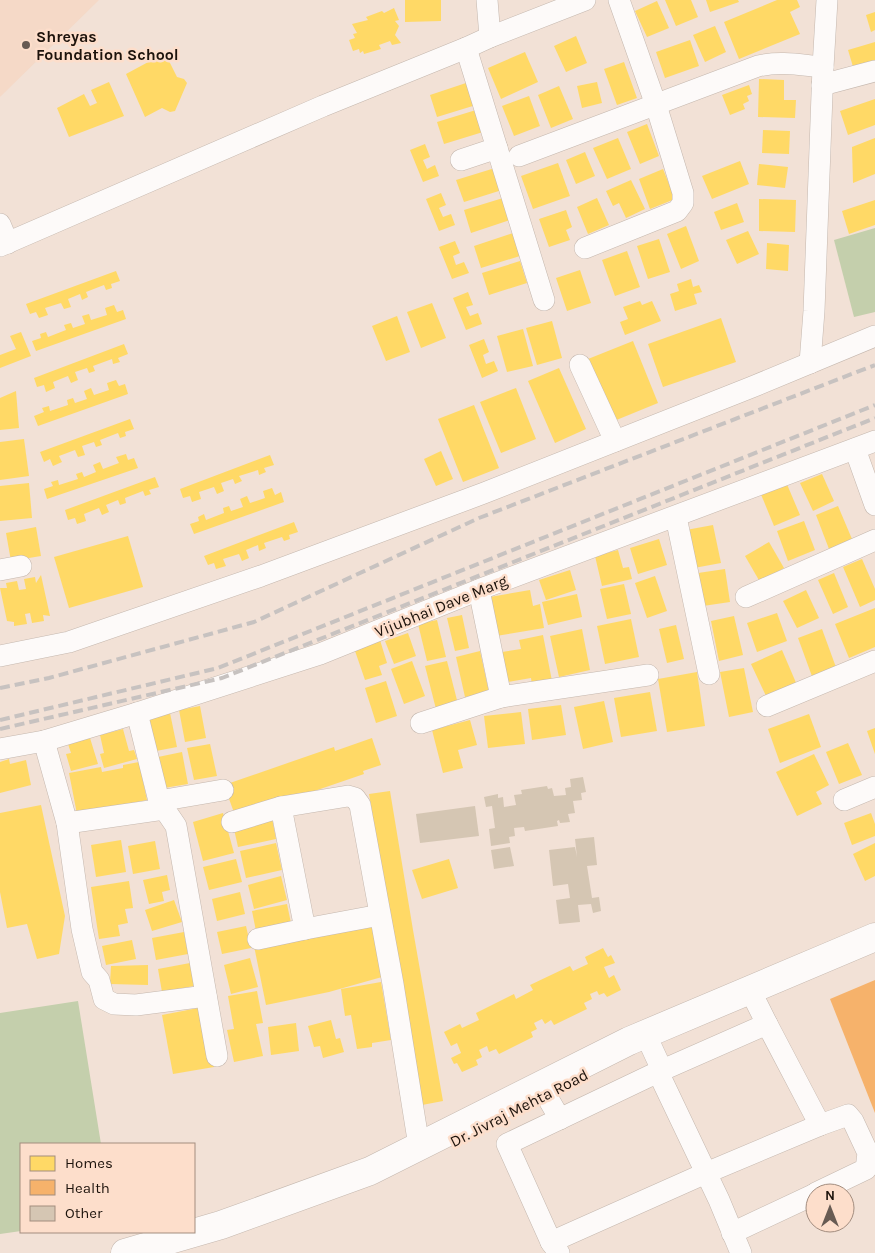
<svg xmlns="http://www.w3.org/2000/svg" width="875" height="1253" font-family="Karla,sans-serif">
<rect width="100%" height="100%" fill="#f2e1d6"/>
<polygon fill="#f5d9c7" points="0,0 99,0 0,97"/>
<g fill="#c4cfac">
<polygon points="875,228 875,312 854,317 834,240"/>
<polygon points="78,1001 101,1144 21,1144 21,1231 0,1234 0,1013"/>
</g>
<g fill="#ffd966">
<polygon points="405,0 441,0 441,21 405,22"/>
<polygon points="665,0 691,0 698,17 676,26"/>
<polygon points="706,0 738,0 739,2 710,12"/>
<polygon points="777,0 797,0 800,7 790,12 800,34 739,59 724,22"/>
<polygon points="657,1 669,28 647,37 635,11"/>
<polygon points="394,8 399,20 395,21 399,26 395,35 401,43 392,45 390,41 379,45 381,49 364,54 363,51 360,53 359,49 353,51 349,40 355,38 353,34 357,33 352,24 368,20 366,17 382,11 384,13"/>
<polygon points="875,12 875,30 871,32 866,15"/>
<polygon points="715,26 726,52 705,62 693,35"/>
<polygon points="576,36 587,63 566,72 554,46"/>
<polygon points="690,40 699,66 665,78 656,52"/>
<polygon points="875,42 875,64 854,70 848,50"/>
<polygon points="525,52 538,82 501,99 488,68"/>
<polygon points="165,53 177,77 184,79 187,83 175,111 170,112 162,108 145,117 126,74"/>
<polygon points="624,62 637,98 617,105 604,69"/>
<polygon points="759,79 784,80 784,100 796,100 795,118 758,117"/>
<polygon points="109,82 124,116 69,137 57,108 84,94 90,106 97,103 91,90"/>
<polygon points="469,82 476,105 437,117 430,95"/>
<polygon points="597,82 602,103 582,108 577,86"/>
<polygon points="749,85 752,94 747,96 749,101 743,104 745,109 730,115 722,95"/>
<polygon points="559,86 573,119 551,128 538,95"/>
<polygon points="529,96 540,126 514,136 502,106"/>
<polygon points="875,99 875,125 848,135 840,111"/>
<polygon points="476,110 483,132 444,144 437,122"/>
<polygon points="647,124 659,156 640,164 627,132"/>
<polygon points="763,130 790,131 789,154 762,153"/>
<polygon points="618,138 631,169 607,179 593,148"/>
<polygon points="875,138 875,174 853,183 852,147"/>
<polygon points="425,144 430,157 423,160 427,169 435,165 439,176 423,182 410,150"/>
<polygon points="585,152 595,176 576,184 566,160"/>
<polygon points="740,161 749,184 712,199 702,176"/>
<polygon points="558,163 570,196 533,209 521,176"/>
<polygon points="759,164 788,167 785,188 757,185"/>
<polygon points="495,168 502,190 464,202 456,180"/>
<polygon points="663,169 675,199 650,209 639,179"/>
<polygon points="631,180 645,209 626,218 619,203 613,206 606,191"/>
<polygon points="441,193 446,205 439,208 443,217 451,214 455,225 439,231 426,199"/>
<polygon points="503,198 510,220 471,233 464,210"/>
<polygon points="597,198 609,225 588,234 577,207"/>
<polygon points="759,199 796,200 795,232 759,231"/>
<polygon points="875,200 875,225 849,234 842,211"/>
<polygon points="737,203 744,222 721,230 714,212"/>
<polygon points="566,210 572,227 566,230 570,240 549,247 539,219"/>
<polygon points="686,226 699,261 681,269 667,234"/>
<polygon points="748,231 759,254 737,264 726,240"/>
<polygon points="513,233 520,256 481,268 474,246"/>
<polygon points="659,239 670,272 648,279 637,246"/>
<polygon points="455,241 460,253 453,256 456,265 464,262 469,273 452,279 439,247"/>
<polygon points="767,243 789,245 788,271 766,269"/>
<polygon points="627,251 640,287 615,296 602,260"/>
<polygon points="520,261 527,283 489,295 482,273"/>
<polygon points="580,270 591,303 567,311 556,278"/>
<polygon points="116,271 120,281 111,284 112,288 106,290 104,285 86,292 88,297 82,300 80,294 68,299 71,307 64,309 61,303 45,308 48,315 39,318 36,312 30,314 26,304"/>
<polygon points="691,279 693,287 699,285 702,292 694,294 697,304 675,311 670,294 679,291 677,284"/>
<polygon points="468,292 473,305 466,307 470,316 478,313 482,324 466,330 453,298"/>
<polygon points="640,301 642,305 652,301 661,321 625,335 620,322 628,319 623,307"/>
<polygon points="432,303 446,338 421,348 407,312"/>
<polygon points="114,305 117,312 123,310 126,319 36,351 32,341 41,338 40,334 46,332 48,337 66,330 64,325 71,323 73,328 85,324 82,316 89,314 91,320 107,315 105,308"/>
<polygon points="397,316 410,352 386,361 372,326"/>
<polygon points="721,318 736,362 663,387 648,344"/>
<polygon points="552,321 562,358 537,365 526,328"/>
<polygon points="523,329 533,366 507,372 497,336"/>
<polygon points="21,332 31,356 0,368 0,355 16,349 10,336"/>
<polygon points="484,339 489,352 483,355 486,364 494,361 498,371 482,378 469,345"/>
<polygon points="633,341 658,403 614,421 588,359"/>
<polygon points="124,344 128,354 118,358 120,362 113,364 112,359 93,366 95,371 89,373 87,368 75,372 78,380 71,383 68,376 53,382 55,388 46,392 44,385 37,387 34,378"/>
<polygon points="559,368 586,429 555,443 528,381"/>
<polygon points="116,380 119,386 125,384 128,394 38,426 34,416 44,412 42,408 49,406 50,411 68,405 67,400 73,398 75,403 87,399 84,391 91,388 94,395 109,390 107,383"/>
<polygon points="516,388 536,439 501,453 480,402"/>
<polygon points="16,391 19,428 0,430 0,398"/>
<polygon points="474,405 499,468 463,482 438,419"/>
<polygon points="130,419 134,429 125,432 126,436 120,438 118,433 100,440 102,445 96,447 94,442 82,446 85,455 78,457 75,450 59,456 62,462 53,466 50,459 44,462 40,452"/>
<polygon points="24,439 29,476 0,480 0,442"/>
<polygon points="441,451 453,479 436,486 424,459"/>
<polygon points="126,454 128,460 134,458 138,468 47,499 44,489 53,486 51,482 58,480 59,485 78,479 76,474 82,472 84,477 96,472 93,465 100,462 103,469 119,463 116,457"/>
<polygon points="270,455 274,465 264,468 266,472 259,475 258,470 239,476 242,481 235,484 233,479 221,483 224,491 217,494 214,487 199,492 201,499 192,502 190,496 183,498 180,489"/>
<polygon points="822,474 834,501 813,511 800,483"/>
<polygon points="155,477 159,487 149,490 151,494 145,496 143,491 125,498 126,503 120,505 118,500 106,505 109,512 102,515 99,508 84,514 86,521 77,524 75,518 68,520 65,510"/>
<polygon points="786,482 800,515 774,526 760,492"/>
<polygon points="29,483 32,518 0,521 0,486"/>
<polygon points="272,488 275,495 281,492 284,502 194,534 190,524 199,521 198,517 204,514 206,520 224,513 223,508 229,506 231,511 243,507 240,499 247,496 250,503 265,498 263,491"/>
<polygon points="838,506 852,539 829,549 816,515"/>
<polygon points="804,521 815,550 788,561 777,531"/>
<polygon points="294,522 298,532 289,535 290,539 284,541 282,537 264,543 266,548 259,551 258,545 246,550 249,558 242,561 239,554 223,559 226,566 216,569 214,563 208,565 204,556"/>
<polygon points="713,525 721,563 694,568 686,530"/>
<polygon points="36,527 41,556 11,561 6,533"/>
<polygon points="128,536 143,587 69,608 54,557"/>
<polygon points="659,539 667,565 638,574 630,548"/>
<polygon points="769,542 784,568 760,582 745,556"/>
<polygon points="618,550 623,568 629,567 632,579 602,586 595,556"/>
<polygon points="862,559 875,589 875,600 860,607 843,567"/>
<polygon points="725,569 730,602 703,606 698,573"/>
<polygon points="570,570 576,590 546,600 539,580"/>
<polygon points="834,573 848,607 833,614 818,580"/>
<polygon points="41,575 50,616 43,615 44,621 32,623 30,613 25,614 27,624 14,626 14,622 7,621 0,588 7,588 6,583 17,581 19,590 26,589 24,579 35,577 36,583"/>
<polygon points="655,576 667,611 647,618 635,583"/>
<polygon points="624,584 631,614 607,619 600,589"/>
<polygon points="530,590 533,606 540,604 544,628 496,636 490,597"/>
<polygon points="806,590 819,618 797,628 783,601"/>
<polygon points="577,594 582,617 548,625 542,602"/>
<polygon points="875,608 875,647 849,658 835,624"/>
<polygon points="777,613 787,641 757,652 747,623"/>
<polygon points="462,615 469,648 455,651 447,618"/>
<polygon points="734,616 743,655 719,661 711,621"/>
<polygon points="631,619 639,657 605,664 597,626"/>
<polygon points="437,620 446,657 427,661 418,624"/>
<polygon points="676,625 684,659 667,663 659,629"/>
<polygon points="582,629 590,670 559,677 550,636"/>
<polygon points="822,629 837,670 813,679 798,638"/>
<polygon points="408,633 416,656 394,664 385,641"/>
<polygon points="543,635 552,681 532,685 531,678 508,682 502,652 521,649 519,640"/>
<polygon points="380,640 387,663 379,666 382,675 365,680 354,648"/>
<polygon points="782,650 797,685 767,698 751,664"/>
<polygon points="480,651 489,692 465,697 456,657"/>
<polygon points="412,661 425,696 404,704 391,669"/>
<polygon points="447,661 458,704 436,709 425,666"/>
<polygon points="744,668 753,712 729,717 720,672"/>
<polygon points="697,672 705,726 667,732 658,679"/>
<polygon points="386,681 397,716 376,723 365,688"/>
<polygon points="650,692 657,731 621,737 614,698"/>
<polygon points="604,701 613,742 583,749 574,707"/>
<polygon points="561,705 566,735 532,740 528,709"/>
<polygon points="200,706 206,738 185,742 179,710"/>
<polygon points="521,712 525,744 488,748 484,716"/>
<polygon points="170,713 177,747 156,751 149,717"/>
<polygon points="809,714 821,747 780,763 768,729"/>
<polygon points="470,720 477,745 458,750 463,768 443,773 432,730"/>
<polygon points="875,728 875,754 867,731"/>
<polygon points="123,729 129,751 134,750 137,759 104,768 100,754 104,753 100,735"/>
<polygon points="90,738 98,764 71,771 66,754 71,753 68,744"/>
<polygon points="372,738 381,765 363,771 364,774 236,818 224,785 334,747 335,751"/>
<polygon points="848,743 862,775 839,784 826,752"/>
<polygon points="210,744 217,776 194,780 187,748"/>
<polygon points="182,752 188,784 164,788 158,757"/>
<polygon points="814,754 829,785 816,792 822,804 797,816 776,772"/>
<polygon points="9,759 10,764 26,760 31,785 0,793 0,762"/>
<polygon points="139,762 147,800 77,814 69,773 101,767 102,772 123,768 123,765"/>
<polygon points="390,791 413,930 443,1101 422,1105 369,794"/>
<polygon points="41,805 65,916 59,954 37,959 27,924 7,928 0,892 0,813"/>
<polygon points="223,813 234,853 203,861 193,822"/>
<polygon points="871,813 875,824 875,836 852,845 844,823"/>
<polygon points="272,818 276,839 238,847 234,829"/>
<polygon points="121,840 126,872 96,877 91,845"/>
<polygon points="155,841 160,869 133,874 128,846"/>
<polygon points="276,843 282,870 246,878 240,851"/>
<polygon points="875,843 875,876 865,881 853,854"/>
<polygon points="236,859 242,882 209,890 203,867"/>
<polygon points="449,859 458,888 422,899 412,870"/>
<polygon points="167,875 170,890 162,892 164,901 149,904 143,880"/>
<polygon points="281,876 287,900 254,909 248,885"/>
<polygon points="129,881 133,908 125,909 128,923 118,925 120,936 99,939 91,887"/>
<polygon points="240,892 245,914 217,921 212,899"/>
<polygon points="174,900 182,922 152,931 145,910"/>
<polygon points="287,904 292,928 257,936 252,911"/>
<polygon points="371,923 382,977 329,992 266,1005 254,946"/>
<polygon points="246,926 251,948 222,954 217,932"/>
<polygon points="184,932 188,954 156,960 152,938"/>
<polygon points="132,940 136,959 106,965 102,946"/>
<polygon points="603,948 608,957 611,955 615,963 604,967 609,978 614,975 621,990 607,997 604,993 599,995 597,991 590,994 592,999 584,1003 587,1009 554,1025 551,1020 545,1024 542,1019 534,1023 537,1029 531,1032 533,1037 499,1054 496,1049 489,1052 487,1046 479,1050 482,1057 476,1060 478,1065 462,1072 457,1063 454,1064 451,1058 461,1053 457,1043 451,1046 444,1032 460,1024 462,1028 479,1020 476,1013 514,994 516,999 533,990 530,985 570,966 573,971 588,964 585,957"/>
<polygon points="250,958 258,987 231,994 224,965"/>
<polygon points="190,963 194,986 162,992 158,969"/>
<polygon points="148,965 148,985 110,984 111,966"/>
<polygon points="381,982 391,1040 372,1043 372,1047 357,1049 351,1015 345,1016 341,989"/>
<polygon points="257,991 263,1023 256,1024 263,1056 234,1062 227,1030 234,1029 228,996"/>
<polygon points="198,1008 209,1036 214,1067 173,1074 162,1015"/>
<polygon points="331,1020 336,1039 340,1038 344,1052 323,1058 320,1046 314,1047 308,1026"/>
<polygon points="296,1023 299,1051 271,1055 268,1027"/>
</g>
<polygon fill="#f6b26b" points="875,980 875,1113 830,999"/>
<g fill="#d5c6b3">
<polygon points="583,777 586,792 581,793 582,800 573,801 575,813 568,814 570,822 560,823 559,820 557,821 558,826 525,831 524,827 514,828 515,836 509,837 510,843 491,846 489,829 495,828 492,806 486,807 484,797 498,794 498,798 503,797 504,807 516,805 514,795 522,794 521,790 547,786 548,789 552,788 554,796 566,795 565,788 571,787 570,779"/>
<polygon points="475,806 479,836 420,843 416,814"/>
<polygon points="594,837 597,865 587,866 592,898 599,897 601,911 593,913 591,904 578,905 580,922 559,924 556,900 570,898 568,884 553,886 549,850 575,847 577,857 575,839"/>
<polygon points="510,847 514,866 494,869 491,850"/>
</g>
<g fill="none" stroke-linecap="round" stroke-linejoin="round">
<defs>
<g id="minor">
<polyline points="487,0 490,37"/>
<polyline points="466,48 544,300"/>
<polyline points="822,85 875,71"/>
<path d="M519,156l239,-90c23,-5 42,-1 65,1"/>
<polyline points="461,160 497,148"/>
<polyline points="0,224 8,243"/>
<polyline points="0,246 323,106 466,48 490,37 585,0"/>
<polyline points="585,248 677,211 683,203 683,193 656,105 619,0"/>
<polyline points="810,363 814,311 823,67 827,0"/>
<polyline points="580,365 615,441"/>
<polyline points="855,449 875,505"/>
<polyline points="676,517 709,674"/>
<polyline points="0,570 21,566"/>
<polyline points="479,590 501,697"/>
<polyline points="746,597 875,540"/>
<polyline points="0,656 69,642 261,576 484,493 752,387 875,336"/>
<polyline points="767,706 875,661"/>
<polyline points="137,713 159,801 176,826 217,1056"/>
<polyline points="421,723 501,697 648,675"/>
<polyline points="44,741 67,823 82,929 92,972 99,980 104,999 114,1004 136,1005 206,996"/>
<polyline points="0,749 44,741 137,713 320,654 486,587 875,441"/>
<polyline points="844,800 875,787"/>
<polyline points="159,801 223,790"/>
<polyline points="232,822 281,807"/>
<polyline points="67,823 164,809"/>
<polyline points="380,915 305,929 281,807 348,796 355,798 360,805 393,984 419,1146"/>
<polyline points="258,939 305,929"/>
<polyline points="755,1000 767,1024"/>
<polyline points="650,1044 662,1070"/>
<polyline points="658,1072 767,1024 820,1125"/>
<polyline points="546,1095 560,1119"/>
<polyline points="732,1233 815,1194"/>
<polyline points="551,1242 706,1173 820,1125 848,1115 853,1121 868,1153 866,1169 816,1193"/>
<polyline points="559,1253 551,1242 507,1144 658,1072 719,1200 741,1253"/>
</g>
<polyline id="major" points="125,1253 221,1225 370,1171 629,1041 875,937"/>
</defs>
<use href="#minor" stroke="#c4b7ae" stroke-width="22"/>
<use href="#major" stroke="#c4b7ae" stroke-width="29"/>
<use href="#minor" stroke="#fdfaf9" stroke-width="21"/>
<use href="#major" stroke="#fdfaf9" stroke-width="28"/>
<g stroke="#c7c2c0" stroke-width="4" stroke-dasharray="10 5" stroke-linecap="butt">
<polyline points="0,688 49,678 254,622 479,518 875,365"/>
<polyline points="0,720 218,668 875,405"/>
<polyline points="0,729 222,678 875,418"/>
</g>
</g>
<circle fill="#685b53" stroke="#fddecb" stroke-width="2" cx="26" cy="45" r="5"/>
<g text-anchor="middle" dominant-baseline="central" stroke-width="5" stroke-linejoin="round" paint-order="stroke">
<g font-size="16" font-weight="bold" fill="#1d130c" stroke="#fddecb" text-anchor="start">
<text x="36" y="36">Shreyas<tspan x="36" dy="18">Foundation School</tspan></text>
</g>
<g font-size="16" fill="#1d130c" stroke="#fddecb">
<text transform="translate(441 606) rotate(-22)">Vijubhai Dave Marg</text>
<text transform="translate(519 1108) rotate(-27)">Dr. Jivraj Mehta Road</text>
</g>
</g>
<rect x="20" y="1143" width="175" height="90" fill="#fddecb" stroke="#a38d7f"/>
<rect x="30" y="1156" width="25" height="15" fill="#ffd966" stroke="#a38d7f"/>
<text x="65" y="1168" font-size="15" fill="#1d130c">Homes</text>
<rect x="30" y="1180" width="25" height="15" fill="#f6b26b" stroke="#a38d7f"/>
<text x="65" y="1193" font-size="15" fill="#1d130c">Health</text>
<rect x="30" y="1206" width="25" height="15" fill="#d5c6b3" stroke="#a38d7f"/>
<text x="65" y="1218" font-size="15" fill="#1d130c">Other</text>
<g transform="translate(830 1208)"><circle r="24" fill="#fddecb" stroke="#a38d7f"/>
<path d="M0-4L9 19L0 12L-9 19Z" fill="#685b53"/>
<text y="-8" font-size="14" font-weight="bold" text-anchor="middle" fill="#1d130c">N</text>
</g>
</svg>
